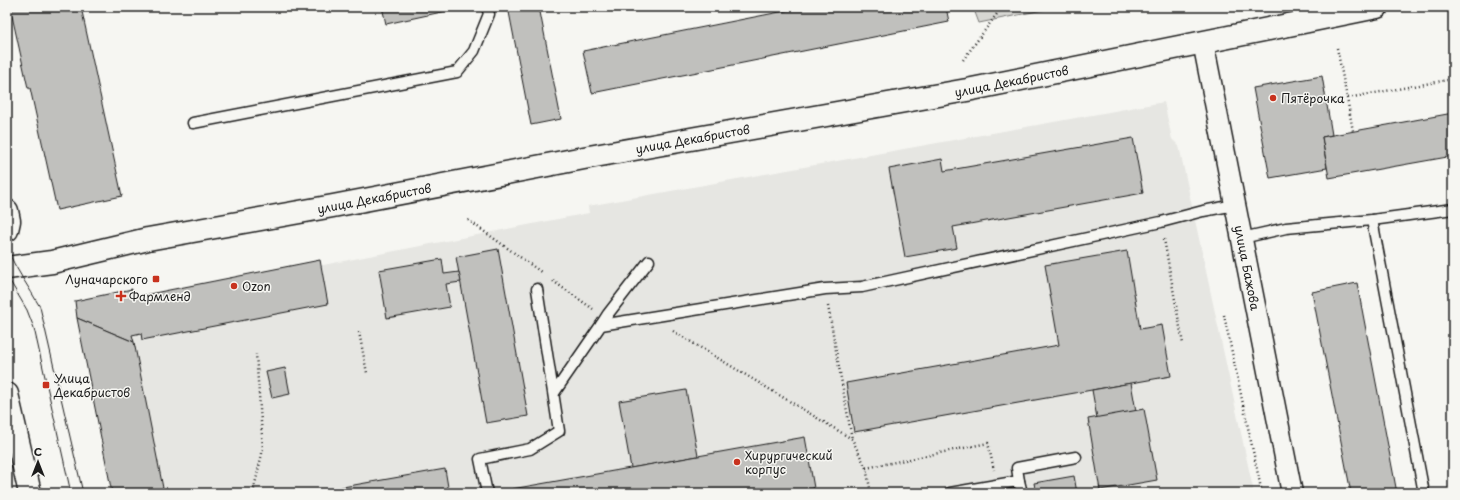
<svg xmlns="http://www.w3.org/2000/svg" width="1460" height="500" font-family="'Playpen Sans',sans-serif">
<rect width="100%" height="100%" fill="#f6f6f2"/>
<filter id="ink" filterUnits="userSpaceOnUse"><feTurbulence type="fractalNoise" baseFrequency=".025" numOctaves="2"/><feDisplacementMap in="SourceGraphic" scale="8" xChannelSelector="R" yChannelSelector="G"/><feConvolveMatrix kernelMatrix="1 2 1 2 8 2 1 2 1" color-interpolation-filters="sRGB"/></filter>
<g filter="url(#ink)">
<polygon fill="#e6e6e2" points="1164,102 1172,139 1179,146 1254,493 139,493 104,308 589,213 588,206"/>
<polygon fill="#d6d6d2" stroke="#797977" points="973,7 1057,7 979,23"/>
<g fill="#c0c0bd" stroke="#1c1c1c">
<polygon points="10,7 81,7 122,196 57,210 30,88 28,88"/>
<polygon points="382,7 465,7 386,24"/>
<polygon points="508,7 539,7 561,119 531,125"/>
<polygon points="805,7 946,7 949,22 592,93 583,51"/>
<polygon points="1322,76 1332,135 1322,137 1327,168 1270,178 1253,88"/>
<polygon points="1453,113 1453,156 1329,178 1322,137"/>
<polygon points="1133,138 1143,193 953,227 957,248 905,257 889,169 942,159 944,171"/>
<polygon points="498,249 528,416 486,423 456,257"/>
<polygon points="1127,251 1140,329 1162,325 1171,376 854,432 846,383 1059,345 1045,265"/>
<polygon points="442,259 444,274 459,272 461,282 446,284 450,307 387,318 379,270"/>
<polygon points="320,260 328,304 142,340 141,333 132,335 134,342 77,318 75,301 132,289 134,297"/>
<polygon points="1357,283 1397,493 1351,493 1312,292"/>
<polygon points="77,318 134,342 164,493 112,493"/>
<polygon points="285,368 290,394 272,398 266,372"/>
<polygon points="1131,383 1136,411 1097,418 1092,390"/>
<polygon points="686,390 698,456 631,468 619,401"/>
<polygon points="1144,409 1157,480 1100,490 1088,419"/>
<polygon points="805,437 814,488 785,493 513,493 512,489"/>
<polygon points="445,469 449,493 309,493 371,482"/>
<polygon points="1074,476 1077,493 1036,493 1034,483"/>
</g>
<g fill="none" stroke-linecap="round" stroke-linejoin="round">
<defs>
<g id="service">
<polyline points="193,123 457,72 474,51 489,14 487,7"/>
<polyline points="1372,220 1424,493"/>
<polyline points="1242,238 1286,228 1372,220 1453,209"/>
<polyline points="601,325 608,314 649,261"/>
<polyline points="554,393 601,325 825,289 862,287 1161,222 1203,211 1235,205"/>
<polyline points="1019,481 1017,468 1076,457"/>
<polyline points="487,493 480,459 530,449 559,431 537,289"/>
<polyline points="950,493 1019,481 1022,493"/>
</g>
<g id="minor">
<path id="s1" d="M1203,42l89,451"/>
</g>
<polyline id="tertiary" points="7,394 30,493"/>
<g id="secondary">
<polyline points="7,211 9,221 7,230"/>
<path id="s2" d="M7,268l45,-6 96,-23 185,-33 256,-49 378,-67 410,-83"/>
</g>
</defs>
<use href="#service" stroke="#1c1c1c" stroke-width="13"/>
<use href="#minor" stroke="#1c1c1c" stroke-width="23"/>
<use href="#tertiary" stroke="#1c1c1c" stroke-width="25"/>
<use href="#secondary" stroke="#1c1c1c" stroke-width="25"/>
<g stroke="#1c1c1c" stroke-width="2.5" stroke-dasharray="1 3" stroke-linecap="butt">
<polyline points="1337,48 1347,98 1453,79"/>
<polyline points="963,60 1002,7"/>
<polyline points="1347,98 1353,131"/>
<polyline points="468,220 541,272"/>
<polyline points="1164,239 1183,344"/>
<polyline points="553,281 593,309"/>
<polyline points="828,306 852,439"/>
<polyline points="1224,315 1262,493"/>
<polyline points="673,331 852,439 866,468 871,493"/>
<polyline points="359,332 367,373"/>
<polyline points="866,468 988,443 994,470"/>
<polyline points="253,493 263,449 256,354"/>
</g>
<use href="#service" stroke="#f6f6f2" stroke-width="10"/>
<use href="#minor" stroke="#f6f6f2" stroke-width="20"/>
<use href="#tertiary" stroke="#f6f6f2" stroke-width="22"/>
<use href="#secondary" stroke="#f6f6f2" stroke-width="22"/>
<g stroke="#1c1c1c" stroke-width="1">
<path d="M7,249c9,21 22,38 33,58l43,186"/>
<polyline points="7,276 27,310 34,328 71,493"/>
</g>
</g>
</g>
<g fill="#c8321e" stroke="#f6f6f2" stroke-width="1.5">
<circle cx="1273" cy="98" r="4"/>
<rect x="152" y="275" width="8" height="8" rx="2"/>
<circle cx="234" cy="286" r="4"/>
<path d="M119 290h4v4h4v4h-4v4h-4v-4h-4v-4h4z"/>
<rect x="42" y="381" width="8" height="8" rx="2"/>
<circle cx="737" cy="462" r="4"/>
</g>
<g text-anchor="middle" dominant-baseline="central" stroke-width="3" stroke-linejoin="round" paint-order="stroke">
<g font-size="12" fill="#1c1c1c" stroke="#f6f6f2">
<text stroke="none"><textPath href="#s2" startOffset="1022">улица Декабристов</textPath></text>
<text stroke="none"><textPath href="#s2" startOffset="698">улица Декабристов</textPath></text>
<text stroke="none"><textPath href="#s2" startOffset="374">улица Декабристов</textPath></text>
<text stroke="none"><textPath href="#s1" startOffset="230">улица Бажова</textPath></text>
</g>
<g font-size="12" fill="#1c1c1c" stroke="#f6f6f2" text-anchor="start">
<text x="1281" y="98">Пятёрочка</text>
<text x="148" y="279" text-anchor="end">Луначарского</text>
<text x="242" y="286">Ozon</text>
<text x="129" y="296">Фармленд</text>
<text x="54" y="378">Улица<tspan x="54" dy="14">Декабристов</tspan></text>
<text x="745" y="455">Хирургический<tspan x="745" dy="14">корпус</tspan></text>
</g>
</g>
<rect width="1460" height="500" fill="none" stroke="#f6f6f2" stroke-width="24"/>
<rect x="12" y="12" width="1436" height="476" fill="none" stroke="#1c1c1c" stroke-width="1.5" filter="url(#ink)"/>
<g transform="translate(38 462)" stroke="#f6f6f2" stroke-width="3" paint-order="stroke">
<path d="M0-3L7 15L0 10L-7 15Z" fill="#1c1c1c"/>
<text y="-6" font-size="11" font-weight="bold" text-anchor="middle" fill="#1c1c1c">С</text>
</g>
</svg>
